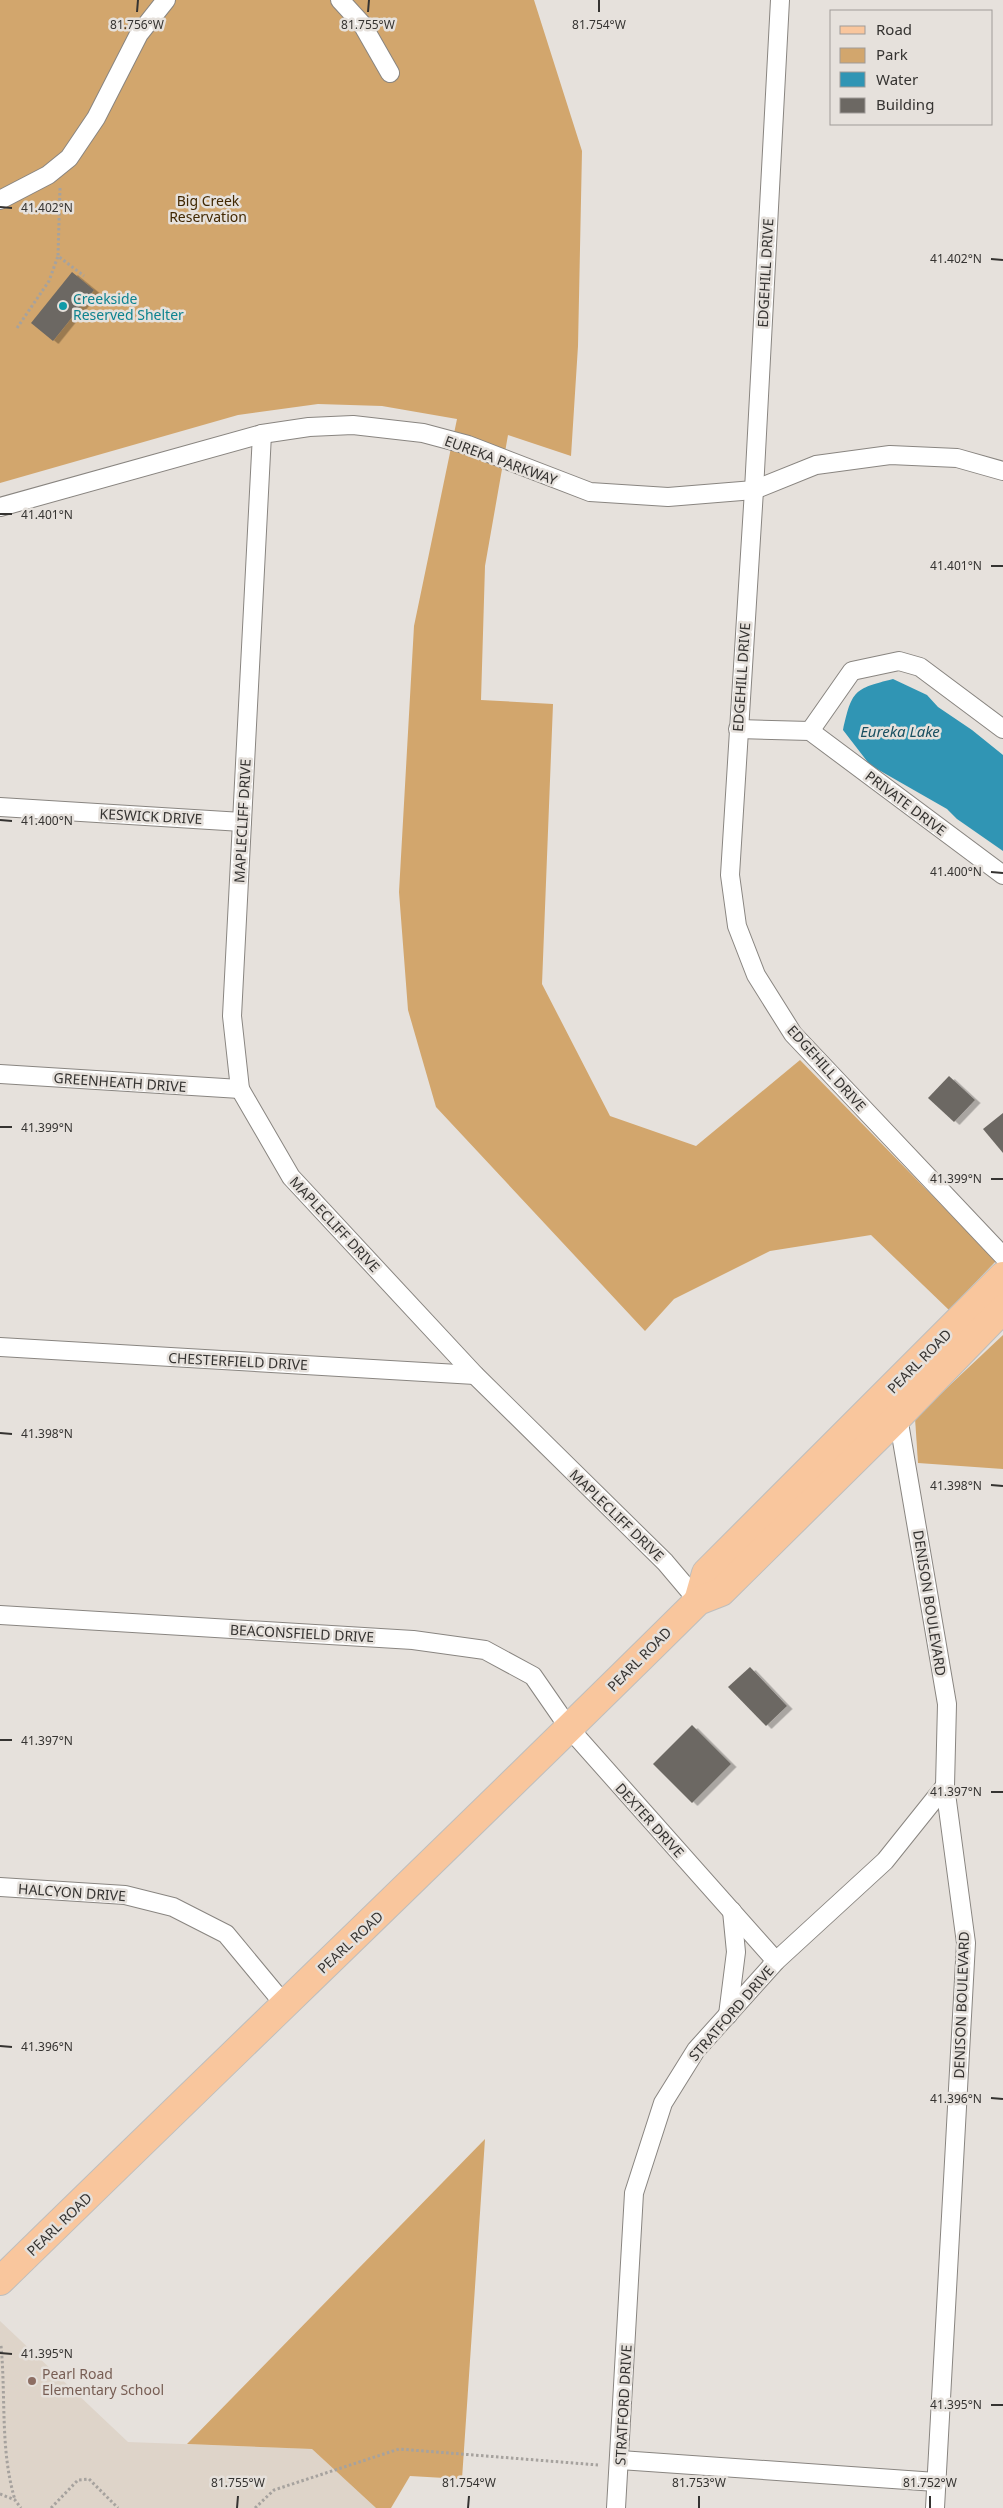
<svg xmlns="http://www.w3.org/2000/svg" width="1003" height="2508" font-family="'Noto Sans',sans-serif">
<defs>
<filter id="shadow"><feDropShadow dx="5.5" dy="3" stdDeviation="0" flood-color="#0004"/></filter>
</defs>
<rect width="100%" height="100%" fill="#e6e1dc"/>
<polygon fill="#ded4c9" points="0,2321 128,2442 312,2449 376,2508 0,2508"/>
<g fill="#d2a66d">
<polygon points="0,0 534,0 582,151 578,346 571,456 508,435 485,566 481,700 553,704 542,984 610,1116 696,1146 800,1060 996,1261 949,1310 871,1235 770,1251 674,1299 645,1331 436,1107 408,1010 399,892 414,626 457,419 382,406 318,404 238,415 0,483"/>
<polygon points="1003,1335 1003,1469 918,1463 915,1418"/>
<polygon points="485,2139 462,2479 410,2476 391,2508 376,2508 312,2449 187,2444"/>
</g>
<path fill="#3095b4" d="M893,679l34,16 11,12 34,23 31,25v96l-46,-32 -10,-10 -77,-44 -27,-35c9,-40 11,-41 50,-51z"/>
<g fill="#6c6863" filter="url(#shadow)">
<polygon points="72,272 94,290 53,341 31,323"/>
<polygon points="949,1076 975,1100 954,1122 928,1098"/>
<polygon points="1003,1113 1003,1153 983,1129"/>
<polygon points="750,1667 787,1706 766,1726 728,1687"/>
<polygon points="692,1725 731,1764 692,1803 653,1764"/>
</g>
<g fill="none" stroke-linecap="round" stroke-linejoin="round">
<defs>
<g id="street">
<polyline points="340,0 362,24 390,73"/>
<polyline points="780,0 754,490 730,875 737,926 756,975 793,1034 1003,1256"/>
<polyline points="0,200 48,175 69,158 96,118 139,34 166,0"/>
<polyline points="262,434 232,1016 240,1089 291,1177 475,1375 665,1562 698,1601"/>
<polyline points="0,507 262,434 309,427 353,425 423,433 468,445 590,492 668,497 754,490 816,465 890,455 957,458 1003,471"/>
<polyline points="738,729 810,731 1003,875"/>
<polyline points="810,731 852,671 899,661 920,667 1003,729"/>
<polyline points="0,807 242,822"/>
<polyline points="0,1074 240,1089"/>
<polyline points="0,1347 475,1375"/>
<polyline points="898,1417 947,1704 945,1786 966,1943 935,2508"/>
<polyline points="0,1615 413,1640 485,1650 533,1676 569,1728 776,1961"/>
<polyline points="0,1887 125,1895 173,1907 226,1934 284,2004"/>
<polyline points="728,2015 736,1952 732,1911"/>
<polyline points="620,2460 936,2482"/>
<polyline points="616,2508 634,2193 663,2103 696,2050 776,1961 885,1861 945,1786"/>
</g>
<g id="primary">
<polyline points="698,1601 706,1573 1003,1276"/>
<path d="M0,2281c232,-227 467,-451 698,-680l23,-9 177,-175 105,-108"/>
</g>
</defs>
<use href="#street" stroke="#898580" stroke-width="20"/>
<use href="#primary" stroke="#bebebd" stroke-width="30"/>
<g stroke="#a6a29e" stroke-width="3" stroke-dasharray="2.5 2.5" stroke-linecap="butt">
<polyline points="60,188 58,256 84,276"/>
<polyline points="17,328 49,281 58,256"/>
<path d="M1,2346c5,52 -1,104 14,154"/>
<polyline points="0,2494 15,2500 21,2508"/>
<polyline points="51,2508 78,2480 89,2479 118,2508"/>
<polyline points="255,2508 274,2490 399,2449 598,2465"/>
</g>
<use href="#street" stroke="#fff" stroke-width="18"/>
<use href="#primary" stroke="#f9c69d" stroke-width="28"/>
</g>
<path fill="none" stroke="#353331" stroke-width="2" d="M137,12l1,-12M368,12l1,-12M599,12v-12M0,207l12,1M991,259l12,1M0,514h12M991,566h12M0,820l12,1M991,872l12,1M0,1127h12M991,1179h12M0,1433l12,1M991,1485l12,1M0,1740h12M991,1792h12M0,2046l12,1M991,2098l12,1M0,2353l12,1M991,2405h12M237,2508l1,-12M468,2508l1,-12M699,2508v-12M930,2508v-12"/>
<circle fill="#0f9aa8" stroke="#e6e1dc" stroke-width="2" cx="63" cy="306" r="5"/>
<circle fill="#8d6e63" stroke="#e6e1dc" stroke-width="2" cx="32" cy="2381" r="5"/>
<g text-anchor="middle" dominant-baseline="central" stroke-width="5" stroke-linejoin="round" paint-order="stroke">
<g font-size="14" fill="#412802" stroke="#e6e1dc">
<text x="208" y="200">Big Creek<tspan x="208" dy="16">Reservation</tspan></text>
</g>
<g font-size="14" fill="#353331" stroke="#e6e1dc">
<text transform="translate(765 273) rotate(-87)">EDGEHILL DRIVE</text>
<text transform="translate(501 460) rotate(20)">EUREKA PARKWAY</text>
<text transform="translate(741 677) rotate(-86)">EDGEHILL DRIVE</text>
<text transform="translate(906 803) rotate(37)">PRIVATE DRIVE</text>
<text transform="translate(151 816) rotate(3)">KESWICK DRIVE</text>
<text transform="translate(242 821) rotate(-87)">MAPLECLIFF DRIVE</text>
<text transform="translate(827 1068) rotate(48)">EDGEHILL DRIVE</text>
<text transform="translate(120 1082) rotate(4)">GREENHEATH DRIVE</text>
<text transform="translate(335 1224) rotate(47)">MAPLECLIFF DRIVE</text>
<text transform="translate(238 1361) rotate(3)">CHESTERFIELD DRIVE</text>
<text transform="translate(919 1361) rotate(-45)">PEARL ROAD</text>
<text transform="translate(617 1515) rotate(44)">MAPLECLIFF DRIVE</text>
<text transform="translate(930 1603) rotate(81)">DENISON BOULEVARD</text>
<text transform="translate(302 1633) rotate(3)">BEACONSFIELD DRIVE</text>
<text transform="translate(639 1659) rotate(-45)">PEARL ROAD</text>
<text transform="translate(650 1820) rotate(48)">DEXTER DRIVE</text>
<text transform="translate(72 1892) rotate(4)">HALCYON DRIVE</text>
<text transform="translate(350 1942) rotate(-43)">PEARL ROAD</text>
<text transform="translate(961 2005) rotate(-88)">DENISON BOULEVARD</text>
<text transform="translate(731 2013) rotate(-49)">STRATFORD DRIVE</text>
<text transform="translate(59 2224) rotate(-44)">PEARL ROAD</text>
<text transform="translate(623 2405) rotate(-87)">STRATFORD DRIVE</text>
</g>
<g font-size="14" fill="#0d838f" stroke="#e6e1dc" text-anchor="start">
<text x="73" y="298">Creekside<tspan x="73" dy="16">Reserved Shelter</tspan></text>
</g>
<g font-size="14" fill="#785e54" stroke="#e6e1dc" text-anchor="start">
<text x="42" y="2373">Pearl Road<tspan x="42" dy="16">Elementary School</tspan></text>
</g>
<g font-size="15" font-style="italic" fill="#194f60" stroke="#e6e1dc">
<text x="900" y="731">Eureka Lake</text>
</g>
</g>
<g font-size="12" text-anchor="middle" fill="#353331" stroke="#e6e1dc" stroke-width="5" stroke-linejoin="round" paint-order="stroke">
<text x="137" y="29">81.756°W</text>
<text x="368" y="29">81.755°W</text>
<text x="599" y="29">81.754°W</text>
<text x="47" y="212">41.402°N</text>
<text x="956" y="263">41.402°N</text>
<text x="47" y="519">41.401°N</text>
<text x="956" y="570">41.401°N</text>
<text x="47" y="825">41.400°N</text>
<text x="956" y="876">41.400°N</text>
<text x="47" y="1132">41.399°N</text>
<text x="956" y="1183">41.399°N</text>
<text x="47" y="1438">41.398°N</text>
<text x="956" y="1490">41.398°N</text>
<text x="47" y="1745">41.397°N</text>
<text x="956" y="1796">41.397°N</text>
<text x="47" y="2051">41.396°N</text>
<text x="956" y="2103">41.396°N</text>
<text x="47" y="2358">41.395°N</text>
<text x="956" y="2409">41.395°N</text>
<text x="238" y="2487">81.755°W</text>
<text x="469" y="2487">81.754°W</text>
<text x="699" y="2487">81.753°W</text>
<text x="930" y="2487">81.752°W</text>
</g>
<rect x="830" y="10" width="162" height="115" fill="#e6e1dc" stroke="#9f9b98"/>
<rect x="840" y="26" width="25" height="8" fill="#f9c69d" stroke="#9f9b98"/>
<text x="876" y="35" font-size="15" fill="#353331">Road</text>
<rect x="840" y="48" width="25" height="15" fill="#d2a66d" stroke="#9f9b98"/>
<text x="876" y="60" font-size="15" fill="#353331">Park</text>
<rect x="840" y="72" width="25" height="15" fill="#3095b4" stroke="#9f9b98"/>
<text x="876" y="85" font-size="15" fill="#353331">Water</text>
<rect x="840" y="98" width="25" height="15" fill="#6c6863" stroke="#9f9b98"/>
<text x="876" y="110" font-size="15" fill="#353331">Building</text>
</svg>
